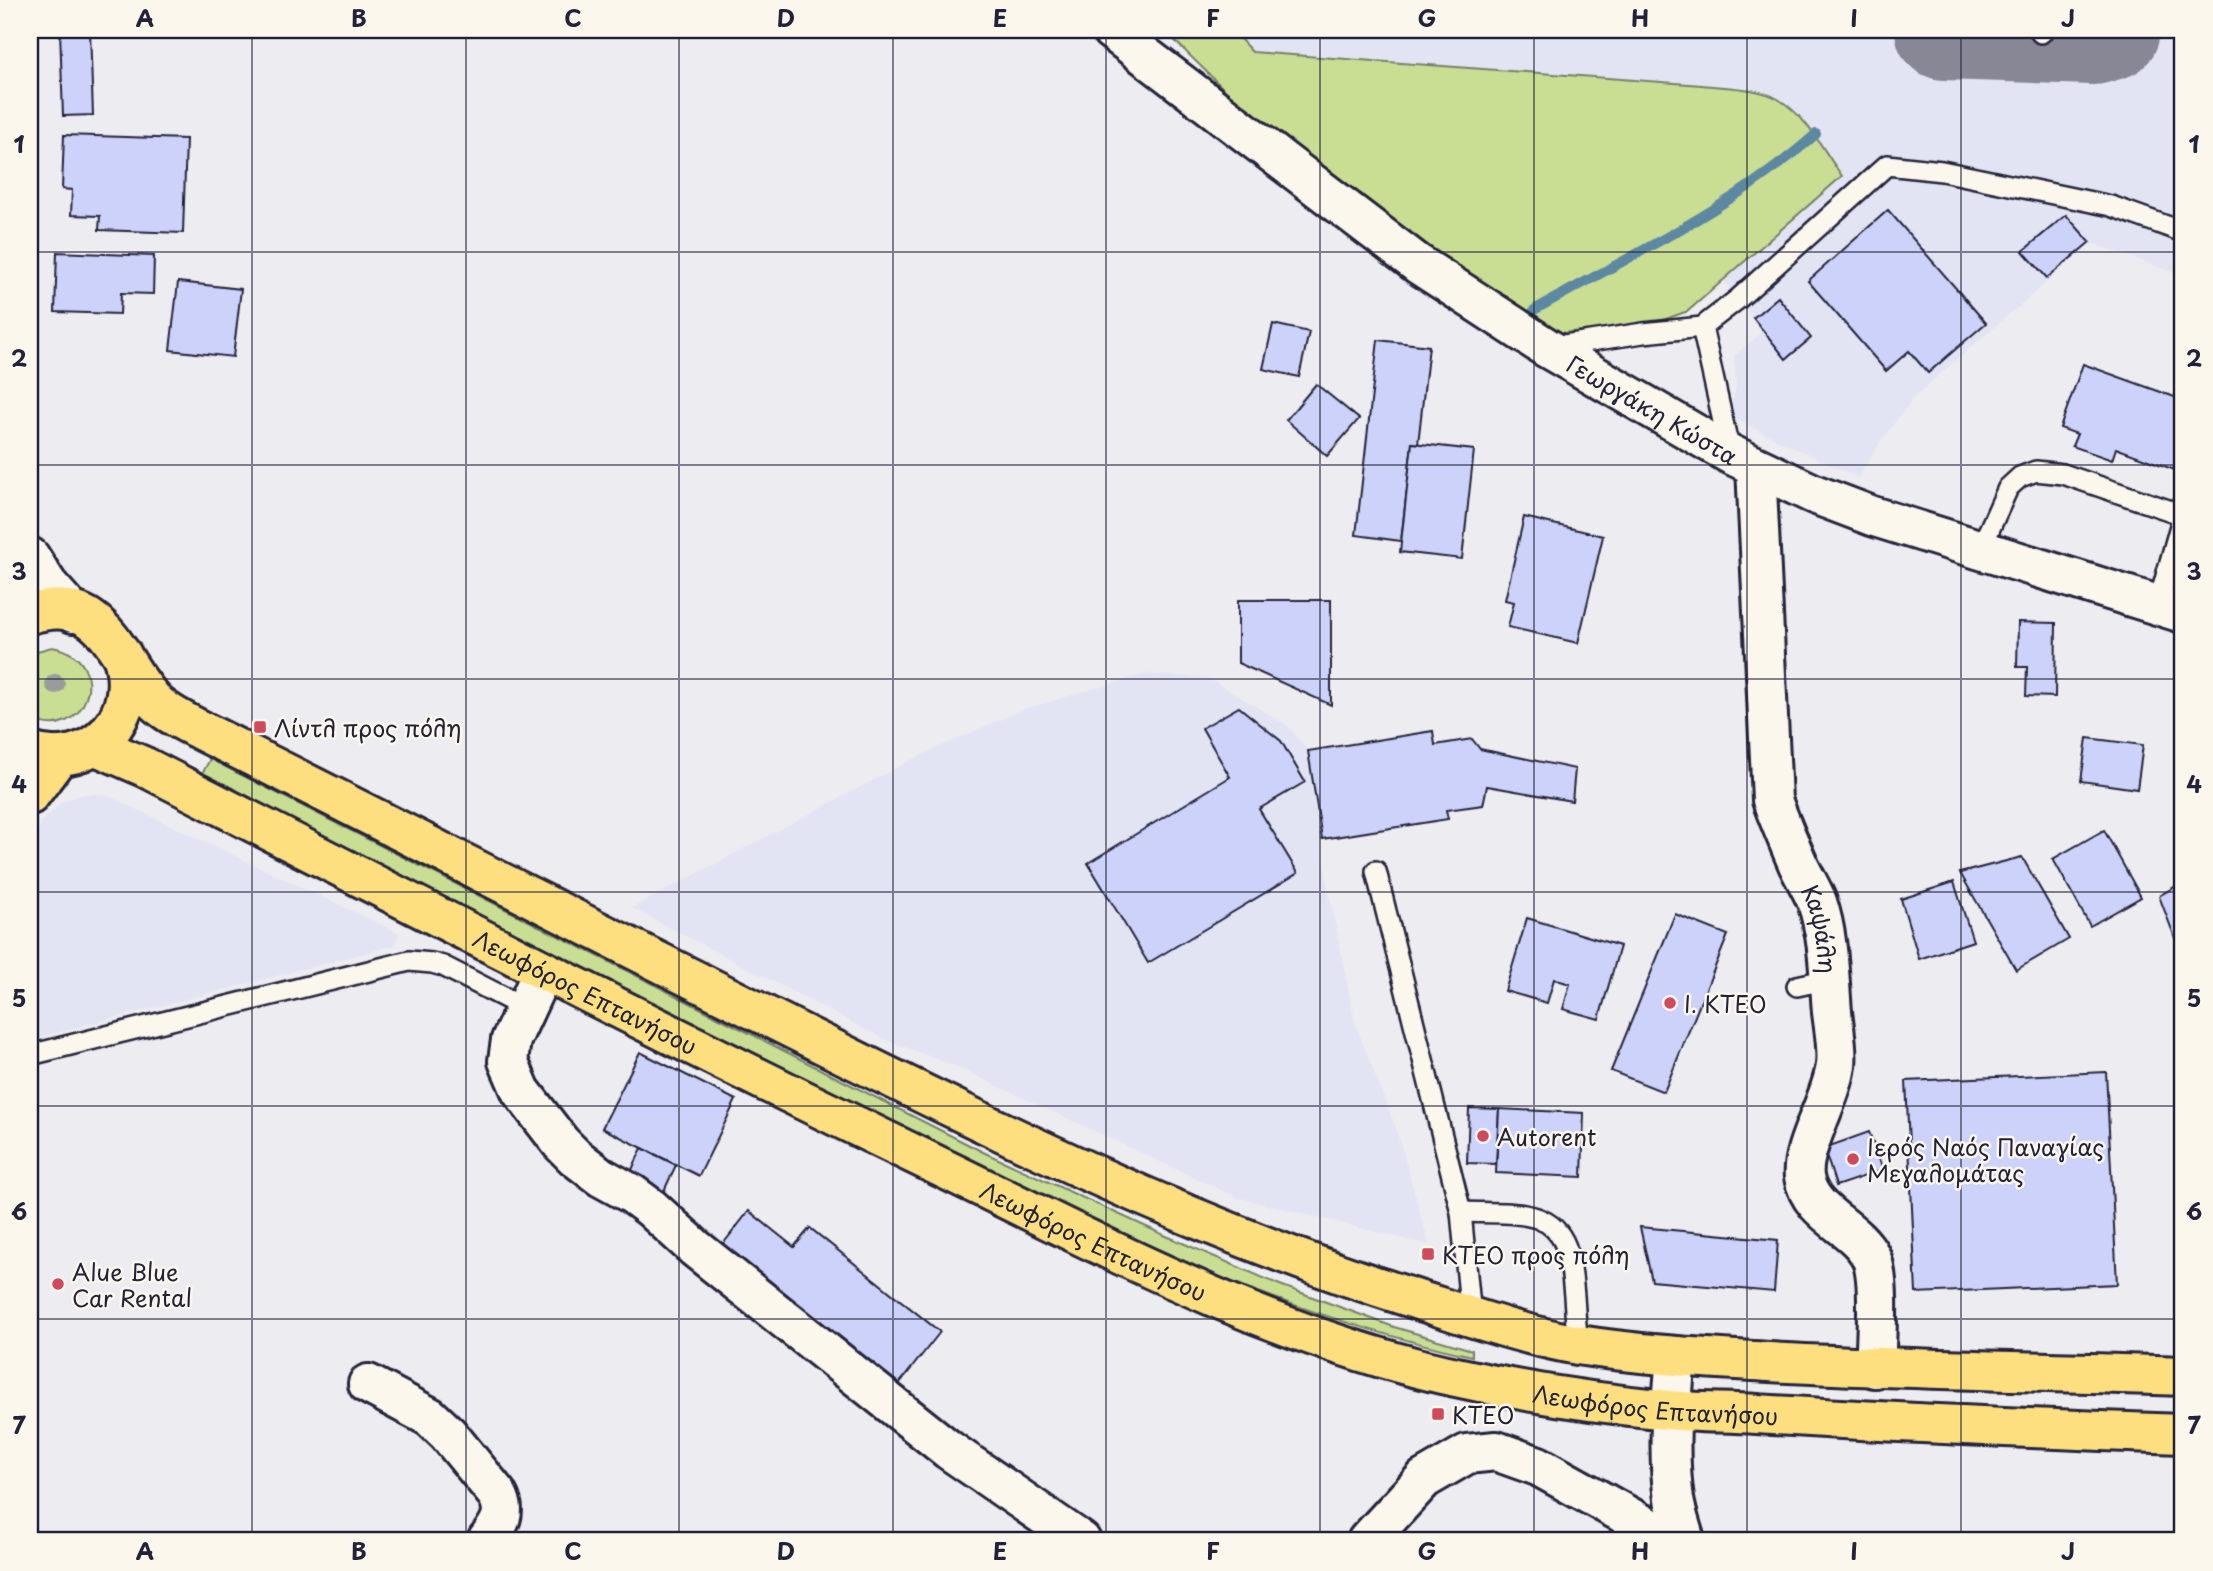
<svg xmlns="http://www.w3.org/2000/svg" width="2213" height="1571" font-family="'Playpen Sans',sans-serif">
<rect width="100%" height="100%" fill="#edecf0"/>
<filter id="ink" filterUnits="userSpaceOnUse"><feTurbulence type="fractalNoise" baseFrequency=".0143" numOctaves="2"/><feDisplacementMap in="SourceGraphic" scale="14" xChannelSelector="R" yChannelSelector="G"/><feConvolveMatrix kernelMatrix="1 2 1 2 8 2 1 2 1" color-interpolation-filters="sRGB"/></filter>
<g filter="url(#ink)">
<g fill="#e3e4f3">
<polygon points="1164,30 2183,30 2183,276 2092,243 1915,396 1881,441 1858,478 1730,417 1736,384 1734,356 1763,331 1724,281 1688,311 1561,333 1531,321 1279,139 1234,99"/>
<polygon points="1145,674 1208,678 1287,725 1308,751 1327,882 1355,1023 1398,1134 1429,1245 1236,1197 959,1068 884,1039 632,908 915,758 1024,709"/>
<polygon points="83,794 104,794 399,933 395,945 33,1039 30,1037 30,870 32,850 41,822 62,802"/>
</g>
<g fill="#c9de93" stroke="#768067" stroke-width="2">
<path d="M1164,30h68l20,22 450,33c24,3 55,2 76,14 28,16 45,51 64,77l-154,135 -39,14 -88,8 -30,-12 -252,-182 -45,-40z"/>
<path d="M52,647c66,12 32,101 -22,71v-65z"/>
<path d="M210,759l773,393 181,83 116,50 114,42 78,23v6c-230,-50 -447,-164 -655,-270 -205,-104 -410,-208 -615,-312z"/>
</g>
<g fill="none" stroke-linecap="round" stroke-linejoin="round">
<path stroke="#5d88a2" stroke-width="10" d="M1534,310c96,-54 199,-102 282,-176"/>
<polyline stroke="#888796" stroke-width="100" points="1945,30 2093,35 2110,30"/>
</g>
<g fill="#ccd2fa" stroke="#22223b" stroke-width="2">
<polygon points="60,30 90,30 93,115 63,116"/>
<polygon points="64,135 186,139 183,233 99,230 100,216 71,215 72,190 62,189"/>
<polygon points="1888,210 1986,323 1928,373 1909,351 1886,371 1808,281"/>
<polygon points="2066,215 2090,242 2047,278 2023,251"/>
<polygon points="57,252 154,256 153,294 121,293 120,314 55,312"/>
<polygon points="178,282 241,289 233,357 170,350"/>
<polygon points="1778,297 1811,338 1786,359 1753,318"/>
<polygon points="1273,324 1309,332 1299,377 1263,369"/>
<polygon points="1378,340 1429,346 1418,444 1412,443 1401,541 1356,535"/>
<polygon points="2083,364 2183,400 2183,473 2116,448 2112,460 2072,446 2077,434 2060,428"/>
<polygon points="1316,384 1359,419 1327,456 1286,420"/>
<polygon points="1412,443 1474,450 1462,559 1400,552"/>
<polygon points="1524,517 1603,536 1578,643 1508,627 1514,602 1505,600"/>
<polygon points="1238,600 1331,600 1331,705 1238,663"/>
<polygon points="2018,622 2056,623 2055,697 2026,696 2027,667 2017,667"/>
<polygon points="1239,707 1281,741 1305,782 1259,809 1298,873 1148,963 1088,863 1230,777 1202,728"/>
<polygon points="1433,731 1435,745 1472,739 1480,749 1575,769 1572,801 1487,786 1483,805 1446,810 1448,819 1322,839 1308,751"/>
<polygon points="2087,738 2143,745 2137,789 2081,781"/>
<polygon points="2104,830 2141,897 2090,926 2053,859"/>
<polygon points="2022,857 2069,939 2016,970 1960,873"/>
<polygon points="1954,882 1973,941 1919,959 1901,899"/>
<polygon points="2183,882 2183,959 2159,896"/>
<polygon points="1675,914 1728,935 1664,1092 1611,1071"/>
<polygon points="1527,918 1620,946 1599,1019 1563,1009 1570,984 1554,979 1547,1003 1505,991"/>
<polygon points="640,1052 736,1100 699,1176 602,1128"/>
<polygon points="2106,1072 2117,1284 1916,1293 1906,1081"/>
<polygon points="1469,1108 1499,1109 1496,1164 1467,1163"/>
<polygon points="1499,1109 1584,1113 1582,1177 1496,1173"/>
<polygon points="1869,1132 1883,1170 1836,1186 1824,1148"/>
<polygon points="642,1148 676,1165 663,1193 629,1176"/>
<polygon points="749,1211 794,1247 810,1228 940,1332 895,1389 719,1249"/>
<polygon points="1640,1227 1778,1240 1774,1292 1652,1281"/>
</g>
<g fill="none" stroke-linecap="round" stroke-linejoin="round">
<defs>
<g id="service">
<polyline points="2041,33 2044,30"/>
<polyline points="1702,327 1730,453"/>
<polyline points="1551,347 1643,333 1702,327 1738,299 1887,165 1942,171 2111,206 2183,232"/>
<polyline points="1980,550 2008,488 2020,477 2036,471 2063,474 2183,515"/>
<polyline points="2158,605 2183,515"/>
<polyline points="1376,871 1461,1212 1471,1317"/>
<polyline points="1797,986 1829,979"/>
<polyline points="30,1055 409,961 432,963 443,966 525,1008"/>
<path d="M1461,1212c24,1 53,-1 76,6 34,12 34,48 37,78 1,16 2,32 4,49"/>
</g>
<g id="minor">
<path id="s1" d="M1756,467l16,333c8,22 17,43 26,64 6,13 14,25 19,38 12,35 12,74 15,110 2,17 6,37 4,53 -4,34 -36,83 -32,112 6,38 52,49 67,80 10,21 5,86 4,111"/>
<polyline points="543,971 511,1040 508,1061 521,1091 561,1143 575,1157 601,1177 632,1194 651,1208 695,1248 949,1450 1081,1541"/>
<path d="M1676,1356c-4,47 -9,95 -2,143 2,14 7,28 11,42"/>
<path d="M368,1384l62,33 18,17 49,60c11,19 2,31 -10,47"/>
<polyline points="1367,1541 1424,1479 1467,1454 1496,1451 1538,1466 1673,1541"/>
</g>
<g id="secondary">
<path id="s2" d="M1111,30l307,234 129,84 183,106 84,40 58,22 311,97"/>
<polyline points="30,557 48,585 73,613"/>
</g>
<g id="primary">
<path d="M30,614c77,-24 86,49 126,89 13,12 31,20 46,28 254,127 505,258 761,382 147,71 295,136 452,186 53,17 107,36 163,46 63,10 127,13 191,17 138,8 276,9 414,14"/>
<path id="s3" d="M94,745l51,22c260,133 520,267 783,394 166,80 333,171 514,213 75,17 152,29 227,36 29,3 59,2 88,4 142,9 284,15 426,20"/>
<path d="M30,752c62,20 113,-36 92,-97"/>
<polyline points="30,795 59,756"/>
</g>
</defs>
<use href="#service" stroke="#22223b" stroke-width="24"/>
<use href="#minor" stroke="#22223b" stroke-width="44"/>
<use href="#secondary" stroke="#22223b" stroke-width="44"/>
<use href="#primary" stroke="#22223b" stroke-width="44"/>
<use href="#service" stroke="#fbf7ec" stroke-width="19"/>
<use href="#minor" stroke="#fbf7ec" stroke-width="38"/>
<use href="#secondary" stroke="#fbf7ec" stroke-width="38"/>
<use href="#primary" stroke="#fedf80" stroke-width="38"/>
</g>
<circle fill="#999c9b" cx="55" cy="684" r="10"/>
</g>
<path fill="none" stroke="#22223b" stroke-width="2" stroke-opacity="0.55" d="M252,30v1511M466,30v1511M679,30v1511M893,30v1511M1106,30v1511M1320,30v1511M1534,30v1511M1747,30v1511M1961,30v1511M30,252h2153M30,465h2153M30,679h2153M30,892h2153M30,1106h2153M30,1319h2153"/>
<g fill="#d1495b" stroke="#fbf7ec" stroke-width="2.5">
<rect x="253" y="720" width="14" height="14" rx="3.5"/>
<circle cx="1670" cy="1003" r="7"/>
<circle cx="1483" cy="1136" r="7"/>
<circle cx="1853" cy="1159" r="7"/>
<rect x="1421" y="1247" width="14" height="14" rx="3.5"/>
<circle cx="58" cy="1284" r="7"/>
<rect x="1431" y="1407" width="14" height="14" rx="3.5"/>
</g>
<g text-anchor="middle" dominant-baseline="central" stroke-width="5" stroke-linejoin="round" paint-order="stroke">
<g font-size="23" fill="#22223b" stroke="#fbf7ec">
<text stroke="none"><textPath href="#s2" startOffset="662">Γεωργάκη Κώστα</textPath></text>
<text stroke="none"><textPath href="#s1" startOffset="472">Καψάλη</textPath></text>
<text stroke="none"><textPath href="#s3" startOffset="550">Λεωφόρος Επτανήσου</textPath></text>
<text stroke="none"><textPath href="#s3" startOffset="1116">Λεωφόρος Επτανήσου</textPath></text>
<text stroke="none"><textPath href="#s3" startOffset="1706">Λεωφόρος Επτανήσου</textPath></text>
</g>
<g font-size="23" fill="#22223b" stroke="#fbf7ec" text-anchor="start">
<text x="274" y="727">Λίντλ προς πόλη</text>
<text x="1684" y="1003">Ι. ΚΤΕΟ</text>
<text x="1497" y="1136">Autorent</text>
<text x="1867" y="1146">Ιερός Ναός Παναγίας<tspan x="1867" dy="26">Μεγαλομάτας</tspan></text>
<text x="1442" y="1254">ΚΤΕΟ προς πόλη</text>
<text x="72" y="1271">Alue Blue<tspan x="72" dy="26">Car Rental</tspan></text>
<text x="1452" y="1414">ΚΤΕΟ</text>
</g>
</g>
<rect width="2213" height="1571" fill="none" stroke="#fbf7ec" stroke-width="77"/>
<rect x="38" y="38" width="2136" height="1494" fill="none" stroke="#22223b" stroke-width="2.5"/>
<g font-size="23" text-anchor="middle" font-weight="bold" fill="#22223b">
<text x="145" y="27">A</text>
<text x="359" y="27">B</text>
<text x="573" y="27">C</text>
<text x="786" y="27">D</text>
<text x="1000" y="27">E</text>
<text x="1213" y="27">F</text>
<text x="1427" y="27">G</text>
<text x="1640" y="27">H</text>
<text x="1854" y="27">I</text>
<text x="2068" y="27">J</text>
<text x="19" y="153">1</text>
<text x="2194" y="153">1</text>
<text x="19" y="367">2</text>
<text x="2194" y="367">2</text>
<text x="19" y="580">3</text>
<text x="2194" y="580">3</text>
<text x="19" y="793">4</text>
<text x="2194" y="793">4</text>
<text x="19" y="1007">5</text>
<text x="2194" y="1007">5</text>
<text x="19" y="1220">6</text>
<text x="2194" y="1220">6</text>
<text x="19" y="1434">7</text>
<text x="2194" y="1434">7</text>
<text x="145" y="1560">A</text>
<text x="359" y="1560">B</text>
<text x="573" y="1560">C</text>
<text x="786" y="1560">D</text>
<text x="1000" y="1560">E</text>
<text x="1213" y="1560">F</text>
<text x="1427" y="1560">G</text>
<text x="1640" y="1560">H</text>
<text x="1854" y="1560">I</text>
<text x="2068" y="1560">J</text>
</g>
</svg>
